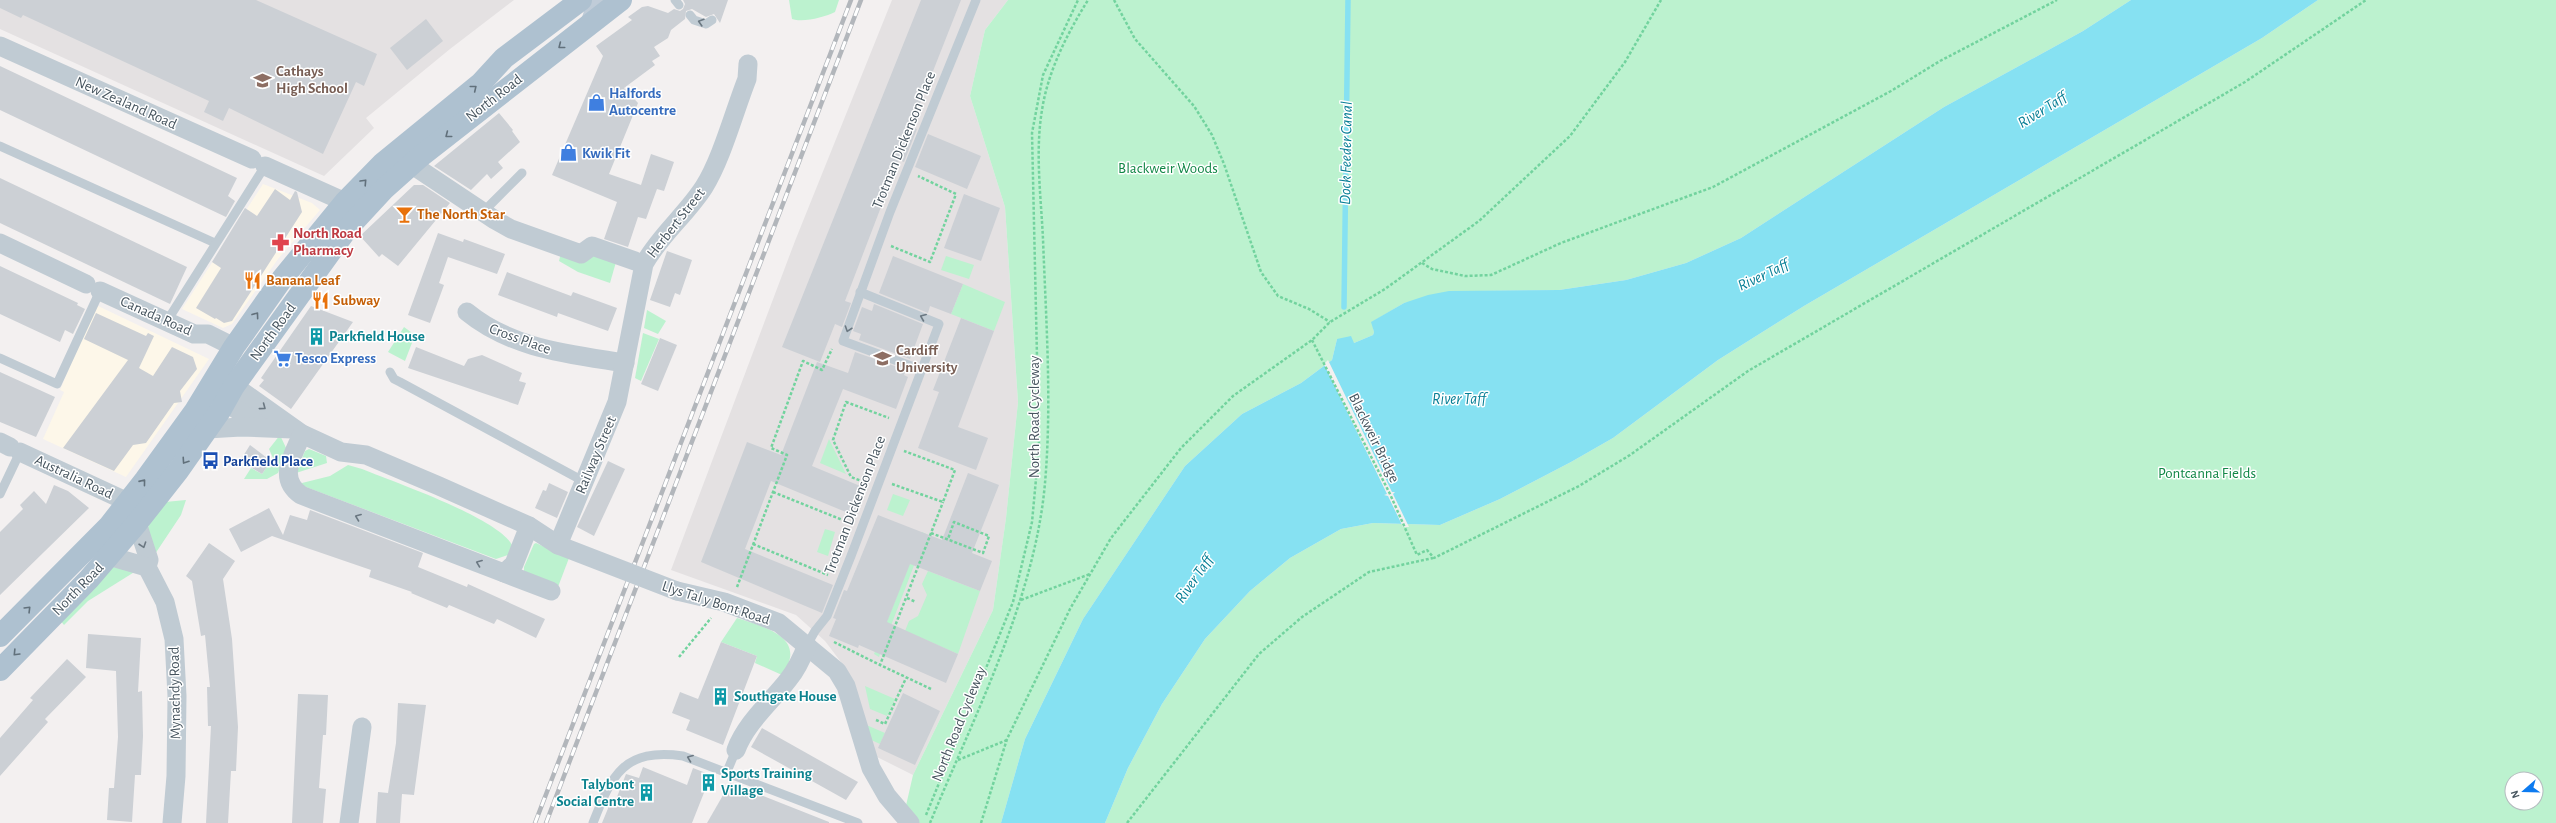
<svg xmlns="http://www.w3.org/2000/svg" width="2556" height="823" font-family="'Alegreya Sans',sans-serif">
<rect width="100%" height="100%" fill="#f3f0f0"/>
<g fill="#fdf7e9">
<polygon points="263,184 312,203 320,210 278,259 232,324 223,328 182,309"/>
<polygon points="96,305 209,359 126,477 43,439 64,392 60,390"/>
</g>
<g fill="#e4e1e2">
<polygon points="0,0 514,0 450,49 366,118 374,128 324,176 0,29"/>
<polygon points="892,0 1008,0 985,30 970,96 1005,207 1018,402 1006,518 993,610 913,775 877,757 847,670 825,641 796,615 671,570 795,241"/>
</g>
<g fill="#bcf2cf" fill-rule="evenodd">
<path d="M789,0h50l-4,12c-10,5 -32,11 -43,7z"/>
<polygon points="1008,0 2131,0 2083,31 1944,107 1741,238 1686,263 1626,280 1559,290 1477,291 1404,303 1372,322 1374,332 1373,335 1354,343 1337,339 1332,360 1301,383 1242,414 1185,466 1083,619 1025,739 1001,823 902,823 913,775 993,610 1006,518 1018,402 1005,207 970,96 985,30"/>
<path d="M2318,0h238v823h-1451l23,-55 34,-64 43,-65 45,-48 40,-33 51,-29 32,-6 67,2 60,-26 71,-37 42,-24 105,-78 86,-54 458,-268zM2512,779h24v24h-24z"/>
<polygon points="561,253 596,254 616,262 610,283 578,272 559,261"/>
<polygon points="946,256 974,265 969,279 941,270"/>
<polygon points="963,284 1005,302 994,331 951,314"/>
<polygon points="647,310 666,321 658,334 644,328"/>
<polygon points="404,327 415,335 405,361 388,352"/>
<polygon points="643,333 659,339 641,381 635,378"/>
<polygon points="280,435 287,450 278,473 267,479 244,479 251,468 262,474 273,458 269,449"/>
<polygon points="829,439 846,474 820,463"/>
<polygon points="309,449 326,456 327,463 296,473 305,451"/>
<path d="M348,465l14,4c32,13 136,49 150,76l-4,10 -12,4 -198,-75 32,-8z"/>
<polygon points="893,494 910,500 903,516 887,510"/>
<path d="M186,500l-5,15 -28,42c-12,-27 -5,-34 12,-55z"/>
<polygon points="825,529 835,532 828,556 817,552"/>
<polygon points="922,532 926,534 879,657 874,654"/>
<polygon points="536,543 569,558 558,587 524,571 524,567 534,544"/>
<polygon points="113,567 136,571 88,601 64,625 60,620"/>
<polygon points="928,571 980,591 958,654 905,631 909,621 918,616 927,595 922,584"/>
<path d="M737,618c27,9 72,19 45,57l-27,-12 2,-7 -36,-14z"/>
<polygon points="865,686 895,699 887,716 870,709"/>
<polygon points="864,724 885,733 880,744 869,739"/>
</g>
<polygon fill="#86e1f2" points="2131,0 2318,0 2262,38 1804,306 1718,360 1613,438 1571,462 1500,499 1440,525 1373,523 1341,529 1290,558 1250,591 1205,639 1162,704 1128,768 1105,823 1001,823 1025,739 1083,619 1185,466 1242,414 1301,383 1332,360 1337,339 1351,336 1354,343 1373,335 1374,332 1371,322 1404,303 1428,295 1449,291 1559,290 1626,280 1686,263 1741,238 1944,107 2083,31"/>
<polygon fill="#f3f0f0" points="1328,360 1392,492 1395,492 1393,494 1409,527 1403,527 1388,496 1384,495 1387,494 1324,364"/>
<g fill="none" stroke-linecap="round" stroke-linejoin="round">
<polyline stroke="#86e1f2" stroke-width="5.5" points="1344,307 1348,0"/>
</g>
<g fill="#ccd0d5">
<polygon points="0,0 256,0 377,54 364,86 356,82 323,154 229,108 223,121 204,112 209,101 23,15 21,18 0,8"/>
<polygon points="683,0 728,0 720,23 714,14 706,17 692,9 686,11 685,19 671,30 668,38 654,47 660,56 652,61 655,65 624,88 638,103 609,174 641,185 651,154 674,162 664,191 657,189 646,219 638,217 628,247 604,239 617,202 552,175 603,56 596,46 632,20 628,17 642,7 648,6 668,13 674,9 680,11 683,9 685,4"/>
<polygon points="921,0 961,0 911,127 917,129 904,162 899,160 845,301 851,303 842,327 835,324 820,362 782,347"/>
<polygon points="426,19 443,41 407,70 390,48"/>
<polygon points="0,66 237,178 228,196 235,201 226,217 0,110"/>
<polygon points="499,113 513,130 512,131 520,142 498,162 503,168 491,179 487,174 471,190 434,166"/>
<polygon points="928,134 981,156 967,189 915,167"/>
<polygon points="0,178 187,267 170,304 0,223"/>
<polygon points="414,185 423,185 450,203 398,266 382,254 379,257 360,236"/>
<polygon points="275,189 290,200 295,191 297,192 302,212 232,321 224,323 216,318 215,319 196,308 221,268 212,262 245,208 257,216"/>
<polygon points="964,194 1000,208 981,261 944,248"/>
<polygon points="438,233 463,242 464,239 505,254 497,274 448,257 439,283 444,285 430,323 408,315"/>
<polygon points="667,251 692,260 680,295 675,293 670,307 650,300"/>
<polygon points="893,256 963,284 951,314 930,306 928,313 879,293"/>
<polygon points="0,266 78,303 77,305 85,309 73,334 65,330 60,342 0,314"/>
<polygon points="507,272 571,296 573,292 617,308 608,331 558,313 557,317 498,295"/>
<polygon points="874,304 923,324 910,359 859,340 861,334 853,331 862,307 872,311"/>
<polygon points="311,306 353,322 291,409 259,386 264,380 261,378"/>
<polygon points="96,313 146,336 148,333 154,336 139,368 153,376 172,347 193,357 197,369 180,391 182,402 174,403 146,443 133,445 114,471 63,448 128,360 84,339"/>
<polygon points="961,318 994,331 958,427 988,438 976,470 918,448 939,392 933,390"/>
<polygon points="660,338 677,345 658,391 641,384"/>
<polygon points="416,347 464,366 468,359 482,355 522,373 519,381 526,383 518,405 408,368"/>
<polygon points="855,352 906,370 904,375 908,377 896,409 843,389 812,466 865,488 853,515 771,481 745,549 833,585 822,613 701,562 747,442 781,455 817,362 848,373"/>
<polygon points="0,372 55,397 36,437 0,422"/>
<polygon points="250,445 271,461 262,474 240,461"/>
<polygon points="608,461 625,469 594,536 577,527"/>
<polygon points="968,473 999,485 972,553 992,561 980,591 910,564 887,622 958,654 946,683 859,645 858,648 829,636 836,619 833,618 844,590 847,591 878,515 942,540"/>
<polygon points="549,483 568,492 557,518 535,508 543,490 546,491"/>
<polygon points="54,485 68,491 89,508 0,595 0,532 23,509 20,505 34,491 46,504"/>
<polygon points="269,508 283,535 290,515 307,520 310,510 423,553 418,567 467,587 468,584 545,619 536,638 497,619 494,624 449,605 447,608 411,593 412,592 369,577 371,570 272,536 241,552 229,529"/>
<polygon points="209,543 235,561 223,579 232,639 238,727 236,771 231,771 228,823 206,823 211,726 208,726 207,687 210,687 205,635 201,636 192,581 186,576"/>
<polygon points="88,634 141,638 138,692 142,691 143,736 141,775 135,775 132,822 107,820 109,788 114,788 118,737 116,671 86,668"/>
<polygon points="721,642 757,656 723,745 686,730 690,720 672,713 680,692 698,699"/>
<polygon points="67,659 86,677 45,719 48,722 0,776 0,738 33,700 30,698"/>
<polygon points="903,693 940,711 915,765 878,748"/>
<polygon points="298,694 328,695 326,735 323,735 319,788 326,789 323,823 292,823"/>
<polygon points="398,703 426,705 414,795 402,794 400,823 376,823 378,792 388,793 396,743"/>
<polygon points="762,728 858,782 846,800 751,747"/>
<polygon points="643,767 687,785 693,768 711,775 692,823 602,823 609,806 613,807 626,774 639,778"/>
<polygon points="730,783 829,822 829,823 707,823"/>
</g>
<g fill="none" stroke-linecap="round" stroke-linejoin="round">
<g stroke="#72d39e" stroke-width="2.5" stroke-dasharray="3 2" stroke-linecap="butt">
<polyline points="1114,0 1135,39 1194,106 1212,135 1224,164 1261,272 1278,296 1309,309 1330,322"/>
<polyline points="891,246 930,262 956,194 918,176"/>
<polyline points="1422,263 1432,269 1465,276 1491,275 1561,243 1713,187 1891,91 1940,61 2057,0"/>
<polyline points="1312,340 1390,494 1417,555 1427,550 1434,558 1579,486 1630,455 1748,371 2245,82 2366,0"/>
<polyline points="864,482 851,477 833,440 846,402 889,418"/>
<polyline points="892,484 943,502 955,470 904,451"/>
<polyline points="773,492 850,523"/>
<polyline points="931,533 983,553 989,536 954,522 948,539"/>
<polyline points="753,544 828,575"/>
<polyline points="737,587 787,455 771,448 803,361 822,370 832,349"/>
<polyline points="907,598 916,602"/>
<polyline points="1021,600 1090,574"/>
<polyline points="834,642 880,665"/>
<polyline points="679,657 711,618"/>
<polyline points="931,689 880,665 943,502"/>
<polyline points="876,720 885,724 906,678"/>
<polyline points="958,760 1007,740"/>
<polyline points="926,815 1013,602 1032,522 1039,447 1032,133 1043,75 1078,0"/>
<path d="M930,823c44,-107 105,-224 115,-340 7,-80 1,-163 -2,-244 -2,-42 -8,-87 -1,-129 6,-39 25,-76 46,-110"/>
<polyline points="981,823 1007,739 1070,609 1111,538 1181,448 1233,396 1312,340 1330,322 1385,289 1479,221 1570,136 1625,62 1661,0"/>
<polyline points="1127,823 1259,654 1302,617 1369,572 1433,558"/>
</g>
<g stroke="#c0cbd3" stroke-width="9">
<polyline points="675,0 679,5"/>
<polyline points="690,15 694,20 706,24 712,20"/>
<polyline points="0,146 215,243"/>
<polyline points="487,215 490,205 522,173"/>
<polyline points="167,321 265,166"/>
<polyline points="0,358 57,384 100,291"/>
<polyline points="922,370 843,341 890,212 976,0"/>
<polyline points="390,372 394,379 400,382 585,482"/>
<polyline points="0,494 20,452"/>
<polyline points="807,645 815,631 827,616 851,556 939,324 860,292"/>
<polyline points="726,774 736,750"/>
<path d="M593,823c19,-49 31,-75 90,-67l175,67"/>
</g>
<g stroke="#c0cbd3" stroke-width="19">
<polyline points="0,46 252,159"/>
<polyline points="411,164 495,220 511,229 581,254 592,246 635,261"/>
<polyline points="265,166 345,202"/>
<polyline points="0,243 86,284"/>
<polyline points="100,291 194,334 208,334 234,347"/>
<path d="M467,312c45,37 102,42 158,51"/>
<path d="M223,378l79,56 39,18 25,3 73,31 90,40 29,19 59,-143 27,-138c16,-29 42,-49 60,-77 18,-29 30,-75 43,-108l1,-15"/>
<polyline points="214,394 262,427"/>
<polyline points="207,429 241,427 292,429"/>
<path d="M302,434c-9,22 -25,44 -1,61l203,78 10,-9 15,-38"/>
<polyline points="0,442 10,447"/>
<polyline points="20,452 128,502"/>
<polyline points="137,523 149,560 147,567 165,602 174,639 177,696 176,776 172,823"/>
<polyline points="109,556 147,567"/>
<polyline points="504,573 551,591"/>
<polyline points="677,591 724,602 779,623 837,671 846,686 871,768 887,796 910,823"/>
<path d="M736,750c10,-27 34,-47 52,-70 9,-11 14,-22 19,-35"/>
<polyline points="349,823 362,727"/>
</g>
<polyline stroke="#c0ccd8" stroke-width="22" points="592,22 599,0"/>
<g stroke="#aec1d0" stroke-width="22">
<polyline points="0,636 109,526 145,480 195,411 234,347 282,279 345,202 383,163 481,83 504,58 581,0"/>
<polyline points="0,670 89,579 137,523 178,471 220,411 234,386 347,229 384,189 421,156 621,0"/>
</g>
<defs>
<g id="rail">
<polyline points="535,823 851,0"/>
<polyline points="546,823 861,0"/>
</g>
</defs>
<use href="#rail" stroke="#b2b6bb" stroke-width="4.5"/>
<use href="#rail" stroke="#fff" stroke-width="3" stroke-dasharray="9" stroke-linecap="butt"/>
<polyline stroke="#c0cbd3" stroke-width="19" points="558,545 677,591"/>
</g>
<defs><path id="oneway-chevron" d="M-2-3.5L2.5 0L-2 3.5" fill="none" stroke-width="1.6" stroke-linecap="round" stroke-linejoin="round"/></defs>
<g stroke="#6b7882">
<use href="#oneway-chevron" transform="translate(701 22) rotate(-163)"/>
<use href="#oneway-chevron" transform="translate(923 317) rotate(-158)"/>
<use href="#oneway-chevron" transform="translate(848 329) rotate(109)"/>
<use href="#oneway-chevron" transform="translate(263 407) rotate(37)"/>
<use href="#oneway-chevron" transform="translate(358 517) rotate(-159)"/>
<use href="#oneway-chevron" transform="translate(143 545) rotate(71)"/>
<use href="#oneway-chevron" transform="translate(479 563) rotate(-159)"/>
<use href="#oneway-chevron" transform="translate(690 758) rotate(-159)"/>
</g>
<g stroke="#61707b">
<use href="#oneway-chevron" transform="translate(561 46) rotate(142)"/>
<use href="#oneway-chevron" transform="translate(474 88) rotate(-39)"/>
<use href="#oneway-chevron" transform="translate(448 135) rotate(142)"/>
<use href="#oneway-chevron" transform="translate(364 182) rotate(-47)"/>
<use href="#oneway-chevron" transform="translate(256 315) rotate(-54)"/>
<use href="#oneway-chevron" transform="translate(185 461) rotate(124)"/>
<use href="#oneway-chevron" transform="translate(143 482) rotate(-51)"/>
<use href="#oneway-chevron" transform="translate(28 609) rotate(-45)"/>
<use href="#oneway-chevron" transform="translate(16 653) rotate(134)"/>
</g>
<defs>
<symbol id="school-bare" viewBox="-9 -9 18 18"><path d="M0-5L7-2L0 1L-7-2ZM-4 1L0 2.5L4 1V4Q0 6-4 4Z" fill="#8d6e63" stroke="#fff" stroke-width="2.5" paint-order="stroke"/></symbol>
<symbol id="shop-bare" viewBox="-9 -9 18 18"><path d="M-5-2.5h2.3a2.7 3.5 0 0 1 5.4 0H5L5.5 6h-11ZM-1.5-2.5h3a1.5 2.3 0 0 0-3 0Z" fill="#3f7fe0" stroke="#fff" stroke-width="2.5" paint-order="stroke"/></symbol>
<symbol id="bar-bare" viewBox="-9 -9 18 18"><path d="M-6-5H6L.8 .8V4.5H3.5V6h-7V4.5H-.8V.8Z" fill="#e8710a" stroke="#fff" stroke-width="2.5" paint-order="stroke"/></symbol>
<symbol id="pharmacy-bare" viewBox="-9 -9 18 18"><path d="M-2-6h4v4h4v4h-4v4h-4v-4h-4v-4h4Z" fill="#e0444e" stroke="#fff" stroke-width="2.5" paint-order="stroke"/></symbol>
<symbol id="restaurant-bare" viewBox="-9 -9 18 18"><path d="M-5-6h1v4h1v-4h1v4h1v-4h1v5L-1.5 .5V6h-2V.5L-5-1ZM5-6V6H3V1.5H1.5Q1.5-4 5-6Z" fill="#e8710a" stroke="#fff" stroke-width="2.5" paint-order="stroke"/></symbol>
<symbol id="building-bare" viewBox="-9 -9 18 18"><path d="M-4-6H4V6H1V3H-1V6H-4ZM-2.5-4.3h1.7v1.8h-1.7ZM.8-4.3h1.7v1.8H.8ZM-2.5-1h1.7V.8h-1.7ZM.8-1h1.7V.8H.8Z" fill="#0f9aa8" stroke="#fff" stroke-width="2.5" paint-order="stroke"/></symbol>
<symbol id="supermarket-bare" viewBox="-9 -9 18 18"><path d="M-6-5.5h2.5l.6 2H6L4.5 2H-2.5L-4.4-4H-6ZM-1.5 3.2a1.3 1.3 0 1 0 .1 0ZM3 3.2a1.3 1.3 0 1 0 .1 0Z" fill="#3f7fe0" stroke="#fff" stroke-width="2.5" paint-order="stroke"/></symbol>
<symbol id="university-bare" viewBox="-9 -9 18 18"><path d="M0-5L7-2L0 1L-7-2ZM-4 1L0 2.5L4 1V4Q0 6-4 4Z" fill="#8d6e63" stroke="#fff" stroke-width="2.5" paint-order="stroke"/></symbol>
<symbol id="bus-bare" viewBox="-9 -9 18 18"><path d="M-5-6H5V4H4V6H2V4H-2V6H-4V4H-5ZM-3.5-4V0h7V-4ZM-3.5 1.2v1.5H-2V1.2ZM2 1.2v1.5H3.5V1.2Z" fill="#1a4fb4" stroke="#fff" stroke-width="2.5" paint-order="stroke"/></symbol>
</defs>
<g fill-rule="evenodd">
<use href="#school-bare" x="250" y="68" width="25" height="25"/>
<use href="#shop-bare" x="584" y="90" width="25" height="25"/>
<use href="#shop-bare" x="556" y="140" width="25" height="25"/>
<use href="#bar-bare" x="392" y="202" width="25" height="25"/>
<use href="#pharmacy-bare" x="268" y="230" width="25" height="25"/>
<use href="#restaurant-bare" x="240" y="268" width="25" height="25"/>
<use href="#restaurant-bare" x="308" y="288" width="25" height="25"/>
<use href="#building-bare" x="304" y="324" width="25" height="25"/>
<use href="#supermarket-bare" x="270" y="346" width="25" height="25"/>
<use href="#university-bare" x="870" y="346" width="25" height="25"/>
<use href="#bus-bare" x="198" y="448" width="25" height="25"/>
<use href="#building-bare" x="708" y="684" width="25" height="25"/>
<use href="#building-bare" x="696" y="770" width="25" height="25"/>
<use href="#building-bare" x="634" y="780" width="25" height="25"/>
</g>
<g text-anchor="middle" dominant-baseline="central" stroke-width="3" stroke-linejoin="round" paint-order="stroke">
<g font-size="15" font-weight="bold" fill="#785e54" stroke="#fff" text-anchor="start">
<text x="276" y="71">Cathays<tspan x="276" dy="17">High School</tspan></text>
<text x="896" y="350">Cardiff<tspan x="896" dy="17">University</tspan></text>
</g>
<g font-size="15" font-weight="bold" fill="#366cbe" stroke="#fff" text-anchor="start">
<text x="609" y="93">Halfords<tspan x="609" dy="17">Autocentre</tspan></text>
<text x="582" y="153">Kwik Fit</text>
<text x="295" y="358">Tesco Express</text>
</g>
<g font-size="15" fill="#47555f" stroke="#fff">
<text transform="translate(494 98) rotate(-38)">North Road</text>
<text transform="translate(126 103) rotate(24)">New Zealand Road</text>
<text transform="translate(904 140) rotate(-68)">Trotman Dickenson Place</text>
<text transform="translate(676 223) rotate(-52)">Herbert Street</text>
<text transform="translate(156 316) rotate(24)">Canada Road</text>
<text transform="translate(273 332) rotate(-54)">North Road</text>
<text transform="translate(520 339) rotate(20)">Cross Place</text>
<text transform="translate(1034 417) rotate(-90)">North Road Cycleway</text>
<text transform="translate(1374 438) rotate(64)">Blackweir Bridge</text>
<text transform="translate(596 455) rotate(-67)">Railway Street</text>
<text transform="translate(74 477) rotate(25)">Australia Road</text>
<text transform="translate(855 505) rotate(-69)">Trotman Dickenson Place</text>
<text transform="translate(78 589) rotate(-46)">North Road</text>
<text transform="translate(716 603) rotate(18)">Llys Tal y Bont Road</text>
<text transform="translate(175 693) rotate(-91)">Mynachdy Road</text>
<text transform="translate(959 724) rotate(-68)">North Road Cycleway</text>
</g>
<g font-size="15" fill="#118746" stroke="#fff">
<text x="1168" y="168">Blackweir Woods</text>
<text x="2207" y="473">Pontcanna Fields</text>
</g>
<g font-size="15" font-weight="bold" fill="#c56008" stroke="#fff" text-anchor="start">
<text x="417" y="214">The North Star</text>
<text x="266" y="280">Banana Leaf</text>
<text x="333" y="300">Subway</text>
</g>
<g font-size="15" font-weight="bold" fill="#be3a42" stroke="#fff" text-anchor="start">
<text x="293" y="233">North Road<tspan x="293" dy="17">Pharmacy</tspan></text>
</g>
<g font-size="15" font-weight="bold" fill="#0d838f" stroke="#fff" text-anchor="start">
<text x="329" y="336">Parkfield House</text>
<text x="734" y="696">Southgate House</text>
<text x="721" y="773">Sports Training<tspan x="721" dy="17">Village</tspan></text>
<text x="634" y="784" text-anchor="end">Talybont<tspan x="634" dy="17">Social Centre</tspan></text>
</g>
<g font-size="15" font-weight="bold" fill="#164399" stroke="#fff" text-anchor="start">
<text x="223" y="461">Parkfield Place</text>
</g>
<g font-size="16" font-style="italic" fill="#067e95" stroke="#fff">
<text transform="translate(2042 110) rotate(-32)">River Taff</text>
<text transform="translate(1346 153) rotate(-89)">Dock Feeder Canal</text>
<text transform="translate(1763 275) rotate(-25)">River Taff</text>
<text x="1459" y="399">River Taff</text>
<text transform="translate(1194 579) rotate(-55)">River Taff</text>
</g>
</g>
<g transform="translate(2524 791) rotate(250)"><circle r="19" fill="#ffffff" stroke="#b5bbbf"/>
<path d="M0-3L7 15L0 10L-7 15Z" fill="#0d7bf0"/>
<text y="-6" font-size="11" font-weight="bold" text-anchor="middle" fill="#47555f">N</text>
</g>
</svg>
